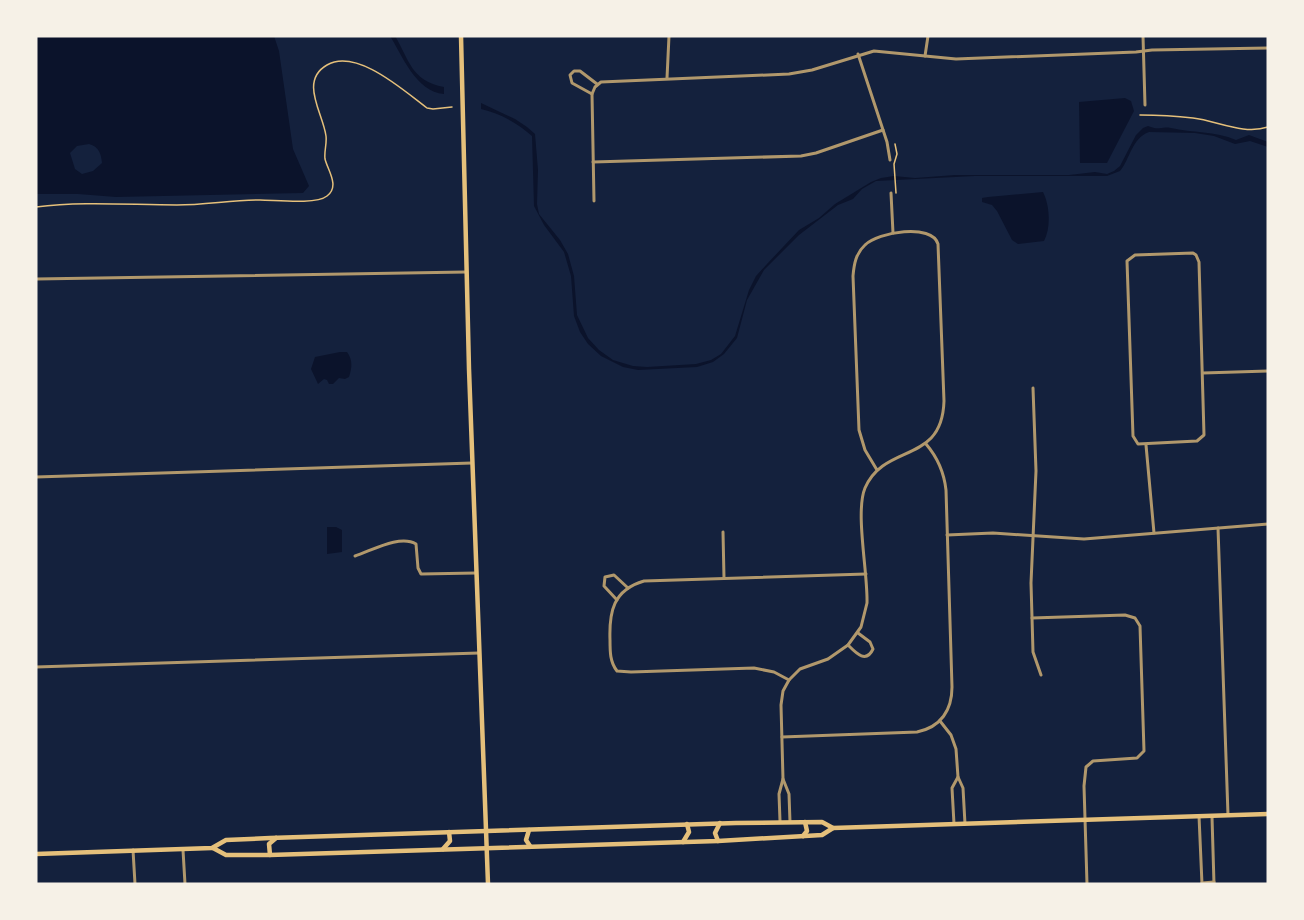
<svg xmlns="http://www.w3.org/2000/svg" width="1304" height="920" font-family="Ubuntu,sans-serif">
<rect width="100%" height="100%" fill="#14213d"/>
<g fill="#0b132b" fill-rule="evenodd">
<path d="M274,36l5,15 14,98 16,37 -6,7 -187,4 -38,-3h-42v-157zM89,144c10,3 12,9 13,19l-9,8 -11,3 -7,-5 -5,-16 7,-7z"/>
<path d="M390,36h5c14,23 16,45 49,51v7c-28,-2 -42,-39 -54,-58z"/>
<polygon points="1125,98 1131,101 1134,111 1107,163 1080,163 1079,102"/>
<path d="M481,103l34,16 12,8 8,7 3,36 -1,34 2,10 21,26 8,14 6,22 3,39 11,23 11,12 14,10 20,6 14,1 49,-3 15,-4 10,-6 14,-18 14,-46 7,-14 11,-12 32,-34 20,-12 16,-14 36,-22 10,-4 13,-2 21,2 40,-3h114l26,-3 12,2 7,-3 6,-5 16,-31 7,-7 5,-2c12,5 12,0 23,2 21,5 44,3 65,12l13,-5 19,7v5l-18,-6 -15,3 -21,-8 -19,-3 -46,-1c-17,6 -19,27 -29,39l-13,5h-132l-99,5 -14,8 -9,10 -15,6 -39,30 -35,35 -17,30 -10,38 -13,16 -11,8 -16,5 -59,3 -15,-3 -22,-11 -13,-12 -8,-12 -6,-16 -3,-40 -7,-24 -20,-27 -10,-19 -2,-70c-14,-13 -33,-23 -51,-27z"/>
<path d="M1043,192c7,14 8,36 1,49l-26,3 -6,-4 -15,-29 -5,-6 -10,-3v-4l6,-1z"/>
<path d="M340,352h7c6,8 5,16 2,25l-4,2 -6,-1 -6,6h-4l-2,-4 -3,-1 -6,5 -7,-15 4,-12z"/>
<polygon points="327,527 336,527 342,530 342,552 327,554"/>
</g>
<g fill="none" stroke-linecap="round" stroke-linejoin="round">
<g stroke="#e5c07b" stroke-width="1.5">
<path d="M1140,115c17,0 36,1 53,3 25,3 50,17 75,9"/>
<polyline points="895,144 897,154 894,164 896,193"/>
<path d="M36,207c47,-6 94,-2 141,-2 28,0 55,-5 83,-5 15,0 56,5 67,-4 13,-10 1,-25 -2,-37 -1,-8 2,-15 1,-23 -3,-23 -27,-55 1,-71 30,-17 77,26 100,43l6,1 19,-2"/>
</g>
<g stroke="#b1986c" stroke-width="3">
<polyline points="1143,36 1145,105"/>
<polyline points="858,54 887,142 890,160"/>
<polyline points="925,56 928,36"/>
<polyline points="667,78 669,36"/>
<polyline points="592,94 572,83 570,75 574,71 580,71 597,84"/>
<polyline points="593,162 801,156 816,153 883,130"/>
<polyline points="891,193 893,233"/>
<polyline points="594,201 592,94 595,87 601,82 789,74 812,70 874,51 956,59 1136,52 1152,50 1268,48"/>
<polygon points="1193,253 1196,255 1199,262 1204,435 1197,441 1138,444 1133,436 1127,261 1135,255"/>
<polyline points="36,279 466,272"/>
<polyline points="1203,373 1268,371"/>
<polyline points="1033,388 1036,471 1031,583 1033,652 1041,675"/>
<polyline points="1146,445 1154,533"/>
<polyline points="36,477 472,463"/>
<polyline points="1218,528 1228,815"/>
<polyline points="723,532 724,578"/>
<polyline points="947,535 993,533 1084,539 1268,524"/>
<path d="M355,556c16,-5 45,-22 61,-12l2,24 3,6 55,-1"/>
<polyline points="617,600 604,586 605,577 614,575 628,588"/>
<polyline points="1032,618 1125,615 1135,618 1140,626 1144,751 1137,758 1093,761 1086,767 1084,786 1087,884"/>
<path d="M848,645c8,8 18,19 25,4l-3,-7 -12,-9"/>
<polyline points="36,667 479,653"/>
<path d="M789,680l-15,-8 -20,-4 -123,4 -14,-1c-7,-9 -7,-19 -7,-31 -1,-28 3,-50 34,-59l222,-7"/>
<polyline points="940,721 951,735 956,749 958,777 963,788 965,824"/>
<path d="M782,737l135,-5c24,-5 35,-22 35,-45l-6,-197c-2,-18 -8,-32 -20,-46"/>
<polyline points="1199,816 1202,884"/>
<polyline points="1212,817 1214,884"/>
<polyline points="780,821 779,794 783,779"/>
<path d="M790,822l-1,-28 -6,-15 -2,-74 2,-14 6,-11 11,-11 28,-10 20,-14 13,-18 6,-24c1,-30 -12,-91 -2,-115 20,-46 77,-23 79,-87l-6,-157c-6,-21 -60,-12 -73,1 -9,8 -11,19 -12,31l6,154 6,20 12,20"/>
<polyline points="954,824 952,788 958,777"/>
<polyline points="133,850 135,884"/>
<polyline points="183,850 185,884"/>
<polyline points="1202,883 1214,882"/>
</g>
<g stroke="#e5c07b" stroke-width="4.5">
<polyline points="461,36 469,369 488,884"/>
<polyline points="529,830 526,840 530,846"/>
<polyline points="803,836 807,831 805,822"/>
<polyline points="718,841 715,833 720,823"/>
<polyline points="683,842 689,832 687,824"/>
<polyline points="213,848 226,855 270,855 718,841 822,835 833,828"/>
<polyline points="443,849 450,841 449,832"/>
<polyline points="36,854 212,848 226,840 270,838 736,823 822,822 833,828 1268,814"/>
<polyline points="270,855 269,844 276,838"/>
</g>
</g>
<rect width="1304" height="920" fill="none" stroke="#f6f1e7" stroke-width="75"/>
</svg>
